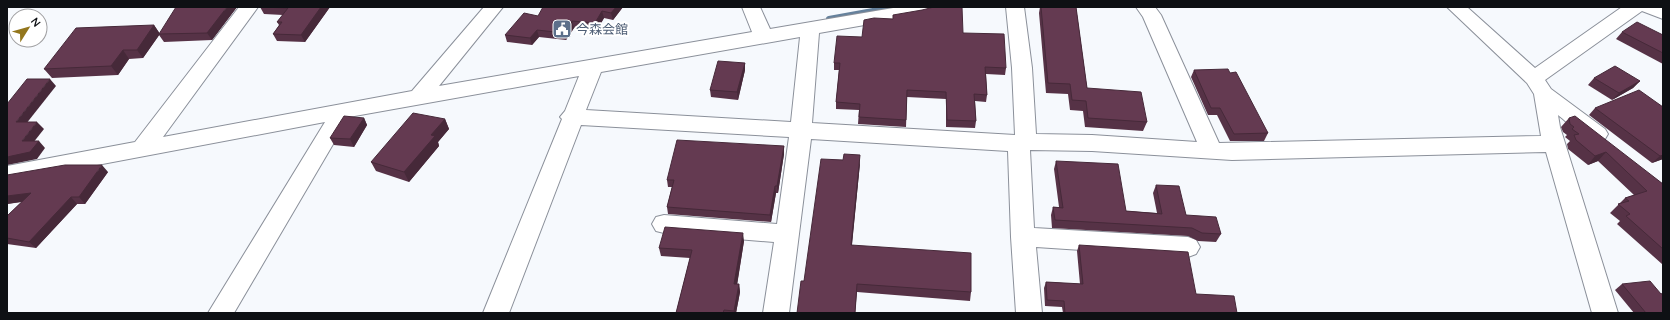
<svg xmlns="http://www.w3.org/2000/svg" width="1670" height="320" font-family="Quicksand,'Noto Sans JP',sans-serif">
<rect width="100%" height="100%" fill="#f6f9fd"/>
<g fill="none" stroke-linecap="round" stroke-linejoin="round">
<polyline stroke="#65819c" stroke-width="6" points="829,19 895,7"/>
<defs>
<path id="minor" d="M239,7h19l-95,130 249,-46 72,-84h19l-64,79 313,-54 -10,-25h18l10,22 129,-22h43l-2,4 -7,2 -114,20 -7,90 203,12 -3,-67 -6,-61h18l8,61 4,66 56,1 105,7 -54,-125 -7,-10h19l6,8 58,128 322,-7 -7,-42 -7,-11 -80,-76h20l68,61 87,-61h41v12l-21,-8 -97,69 6,9 54,40 3,5 -3,5c-18,6 -34,-14 -47,-24l2,12 58,186h-26l-46,-161 -314,8 -140,-9 -62,-1 4,78 154,9 8,3 4,7 -4,7 -8,3 -152,-10 6,66h-26l-5,-76 -3,-86 -197,-12 -22,174h-26l11,-71 -110,-9 -8,-2 -4,-7 4,-7 8,-2 113,9 12,-87 -208,-12 -72,188h-26l79,-194 -2,-2 5,-6 14,-35 -230,41 -115,196h-26l117,-191 -318,60v-16l128,-24zM800,37l-9,85 -205,-12 15,-38z"/>
</defs>
<use href="#minor" stroke="#8b909a" stroke-width="2"/>
<use href="#minor" fill="#fff" fill-rule="evenodd"/>
</g>
<g fill="#563246">
<polygon points="237,7 212,40 164,42 159,35 143,58 129,59 118,75 52,78 44,69 154,25 160,34"/>
<polygon points="260,7 330,7 305,42 277,41 273,34 279,25 277,22 283,15 264,14"/>
<polygon points="623,7 613,20 604,18 597,30 574,28 566,40 539,37 532,45 507,42 505,35 538,16"/>
<polygon points="1040,7 1076,7 1087,88 1147,122 1143,131 1085,127 1083,111 1070,110 1068,94 1046,93 1039,13"/>
<polygon points="922,10 963,33 1006,68 1005,75 986,74 987,95 986,102 975,101 976,121 975,128 946,127 946,99 907,97 906,127 858,124 859,110 836,109 836,102 839,70 834,70 834,63 862,37 893,19"/>
<polygon points="1622,32 1663,35 1663,64 1616,39"/>
<polygon points="745,63 745,70 738,100 711,97 710,90"/>
<polygon points="1194,70 1230,73 1268,133 1264,141 1230,141 1217,115 1208,115 1191,77"/>
<polygon points="1594,78 1640,81 1633,88 1612,100 1588,85"/>
<polygon points="1663,107 1663,159 1652,163 1589,115 1595,108"/>
<polygon points="364,118 367,125 354,147 334,145 330,138"/>
<polygon points="1569,118 1663,184 1663,264 1662,264 1617,224 1620,221 1610,213 1625,198 1634,195 1598,161 1588,165 1568,149 1567,144 1570,141 1565,137 1567,135 1563,132 1561,127"/>
<polygon points="445,119 449,129 438,142 439,146 409,182 376,171 371,162"/>
<polygon points="784,146 784,154 778,193 776,193 771,222 668,214 667,207 672,187 668,187 667,180"/>
<polygon points="1056,161 1126,211 1157,213 1153,193 1156,185 1186,215 1221,234 1216,242 1198,241 1188,236 1052,228 1051,215 1053,207 1059,207 1054,169"/>
<polygon points="860,163 852,245 971,292 970,301 857,292 855,313 797,313 804,281"/>
<polygon points="108,172 85,204 77,204 36,248 7,244 7,216 22,202 7,204 7,175"/>
<polygon points="744,241 737,284 739,284 740,292 736,313 676,313 690,258 661,256 659,248"/>
<polygon points="1079,245 1196,294 1237,313 1063,313 1062,307 1045,306 1044,288 1046,282 1080,284 1077,251"/>
<polygon points="1622,284 1661,294 1663,313 1634,313 1615,290"/>
</g>
<g fill="#462939">
<polygon points="227,7 237,7 212,40 207,33"/>
<polygon points="321,7 330,7 305,42 301,35"/>
<polygon points="616,7 623,7 613,20 611,13"/>
<polygon points="602,11 604,18 597,30 595,23"/>
<polygon points="572,21 574,28 566,40 564,33"/>
<polygon points="154,25 160,34 143,58 137,50"/>
<polygon points="537,30 539,37 532,45 530,38"/>
<polygon points="123,50 129,59 118,75 111,66"/>
<polygon points="745,63 745,70 738,100 737,92"/>
<polygon points="50,79 56,86 22,129 16,122"/>
<polygon points="1640,81 1633,88 1612,100 1619,93"/>
<polygon points="364,118 367,125 354,147 350,139"/>
<polygon points="445,119 449,129 438,142 439,146 409,182 404,172 431,135"/>
<polygon points="37,122 44,129 29,148 22,141"/>
<polygon points="39,141 45,148 37,159 7,165 7,157"/>
<polygon points="784,146 784,154 778,193 777,186"/>
<polygon points="1606,152 1598,161 1588,165 1595,156"/>
<polygon points="860,155 860,163 851,253 851,245"/>
<polygon points="1663,155 1663,159 1652,163 1660,156"/>
<polygon points="102,165 108,172 85,204 79,197"/>
<polygon points="775,186 776,193 771,222 770,215"/>
<polygon points="31,193 38,199 7,204 7,196"/>
<polygon points="71,197 77,204 36,248 29,242"/>
<polygon points="743,233 744,241 736,292 734,284"/>
<polygon points="739,284 740,292 736,313 734,313 734,311"/>
</g>
<g fill="#643a51" stroke="#462939">
<polygon points="176,7 227,7 207,33 159,34"/>
<polygon points="260,7 321,7 301,35 273,34 282,22 277,22 288,8"/>
<polygon points="543,7 616,7 611,13 602,11 595,23 572,21 564,33 537,30 530,38 505,35 524,13 538,16"/>
<polygon points="934,7 962,7 963,33 1004,34 1006,68 985,67 987,95 974,94 976,121 947,120 946,92 907,90 906,120 859,117 860,104 836,102 840,63 834,63 837,36 862,37 864,20 874,18 893,19 893,15 922,10"/>
<polygon points="1041,7 1076,7 1087,88 1141,92 1147,122 1088,118 1086,101 1072,100 1070,84 1048,83"/>
<polygon points="1637,22 1663,35 1663,53 1622,32"/>
<polygon points="154,25 137,50 123,50 111,66 44,69 76,28"/>
<polygon points="718,61 745,63 737,92 710,90"/>
<polygon points="1615,66 1640,81 1619,93 1594,78"/>
<polygon points="1228,69 1230,73 1236,72 1268,133 1234,134 1220,108 1211,108 1194,70"/>
<polygon points="27,79 50,79 16,122 37,122 22,141 39,141 30,152 7,157 7,104"/>
<polygon points="1639,90 1663,107 1663,155 1660,156 1595,108"/>
<polygon points="413,113 445,119 431,135 435,136 404,172 371,162"/>
<polygon points="344,116 364,118 350,139 330,138"/>
<polygon points="1575,116 1663,184 1663,202 1662,202 1663,202 1663,249 1626,216 1630,214 1618,204 1629,201 1625,198 1647,191 1606,152 1595,156 1576,140 1574,135 1579,134 1572,129 1574,127 1570,124 1569,118"/>
<polygon points="677,140 784,146 777,186 775,186 770,215 667,207 674,180 667,180"/>
<polygon points="844,154 860,155 851,245 971,253 971,292 857,284 855,313 797,313 801,281 804,281 821,159 843,160"/>
<polygon points="1056,161 1118,164 1126,211 1162,214 1156,185 1179,186 1186,215 1216,217 1221,234 1202,233 1192,228 1055,220 1053,207 1063,208"/>
<polygon points="65,165 102,165 79,197 71,197 29,242 7,238 7,216 31,193 7,196 7,175"/>
<polygon points="665,227 743,233 734,284 739,284 734,311 724,310 723,313 676,313 692,250 659,248"/>
<polygon points="1079,245 1188,252 1196,294 1234,296 1237,313 1065,313 1064,301 1047,300 1046,282 1083,284"/>
<polygon points="1650,281 1661,294 1663,293 1663,313 1646,313 1622,284"/>
</g>
<defs>
<symbol id="civic-square" viewBox="-11 -11 22 22"><rect x="-9" y="-9" width="18" height="18" rx="4" fill="#5c6f8a" stroke="#fff"/><path d="M-.6-6.5H3V-4.5H.6V-3L4-1V1h2V6H-6V1h2V-1L-.6-3ZM-1.2 2.5V6h2.4V2.5Z" fill="#fff"/></symbol>
</defs>
<g fill-rule="evenodd">
<use href="#civic-square" x="551" y="18" width="22" height="22"/>
</g>
<g text-anchor="middle" dominant-baseline="central" stroke-width="4" stroke-linejoin="round" paint-order="stroke">
<g font-size="13" fill="#4e5e75" stroke="#fff" text-anchor="start">
<text x="576" y="29">今森会館</text>
</g>
</g>
<rect width="1670" height="320" fill="none" stroke="#0e1014" stroke-width="16"/>
<g transform="translate(28 28) rotate(53)"><circle r="19" fill="#ffffff" stroke="#9f9fa1"/>
<path d="M0-3L7 15L0 10L-7 15Z" fill="#93761d"/>
<text y="-6" font-size="11" font-weight="bold" text-anchor="middle" fill="#0e1014">N</text>
</g>
</svg>
